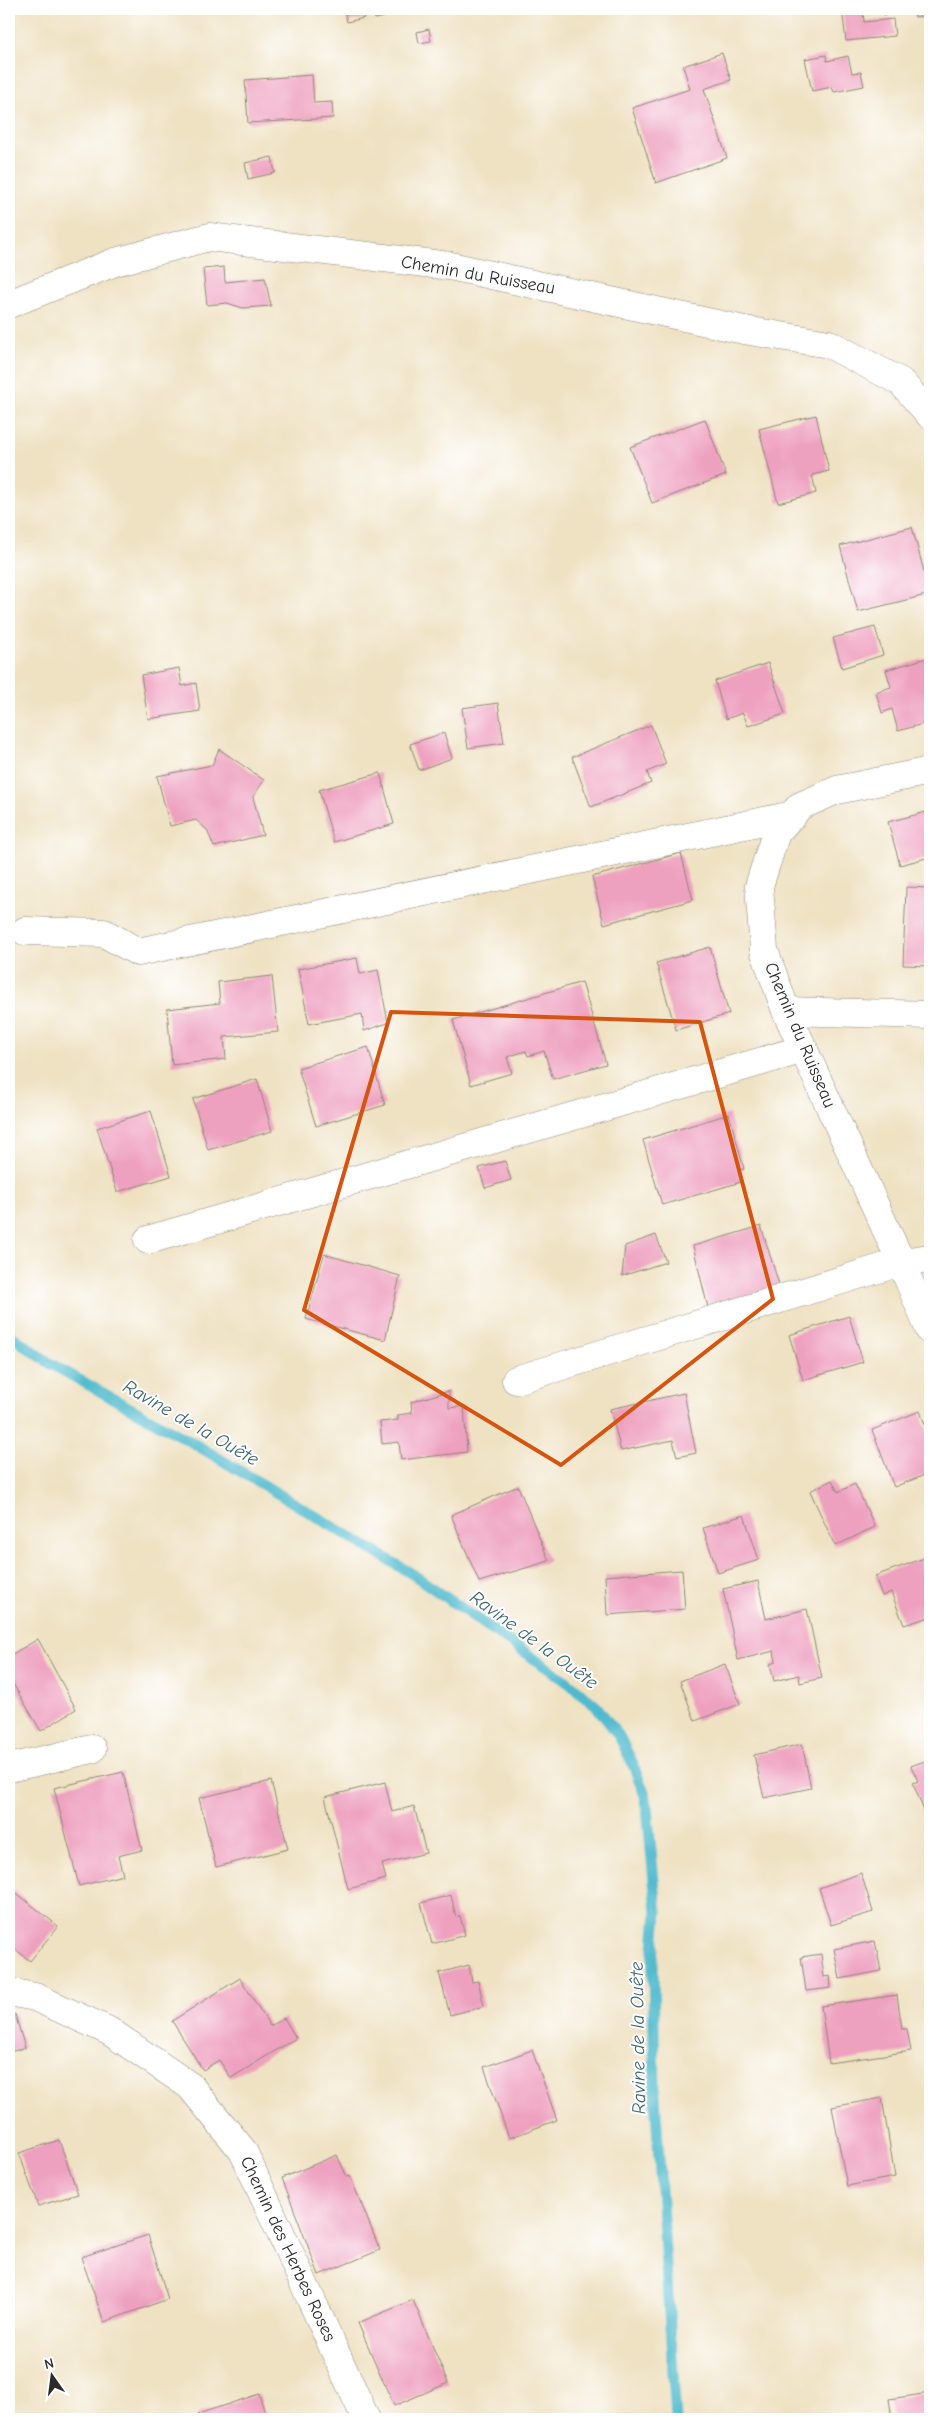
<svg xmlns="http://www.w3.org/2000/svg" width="939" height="2428" font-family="'Comic Neue',sans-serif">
<rect width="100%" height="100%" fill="#fff"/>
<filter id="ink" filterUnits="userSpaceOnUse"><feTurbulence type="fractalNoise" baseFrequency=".02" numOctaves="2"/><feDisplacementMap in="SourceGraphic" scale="10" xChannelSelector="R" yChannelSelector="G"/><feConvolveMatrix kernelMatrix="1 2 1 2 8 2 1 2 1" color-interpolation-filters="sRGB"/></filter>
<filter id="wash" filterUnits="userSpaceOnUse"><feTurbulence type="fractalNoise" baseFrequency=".0096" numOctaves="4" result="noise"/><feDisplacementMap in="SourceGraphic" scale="20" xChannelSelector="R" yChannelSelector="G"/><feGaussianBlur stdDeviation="1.12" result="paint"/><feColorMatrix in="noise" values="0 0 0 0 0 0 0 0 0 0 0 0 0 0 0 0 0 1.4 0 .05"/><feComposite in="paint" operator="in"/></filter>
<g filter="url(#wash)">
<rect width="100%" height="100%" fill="#efe2c3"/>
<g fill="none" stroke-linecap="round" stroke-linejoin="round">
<polyline stroke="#50bacd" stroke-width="11" points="9,1334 51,1364 195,1444 414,1575 569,1683 597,1707 619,1736 632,1762 646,1798 657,1912 653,1960 655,2096 676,2419"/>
</g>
<g id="blocks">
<g fill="#eea1bf">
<polygon points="344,9 362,9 364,18 347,22"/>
<polygon points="373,9 405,9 406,12 375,19"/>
<polygon points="842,9 863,9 864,22 893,19 895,36 846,41"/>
<polygon points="882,9 908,9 908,11 884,15"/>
<polygon points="914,9 930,9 930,16 915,17"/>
<polygon points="429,29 431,41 419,43 417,32"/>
<polygon points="722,53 731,80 704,89 727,158 656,183 632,108 690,89 683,66"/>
<polygon points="826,55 827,61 848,56 852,73 861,72 864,86 834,92 832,87 812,91 805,59"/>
<polygon points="312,75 314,103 332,102 333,118 248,123 245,80"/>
<polygon points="272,157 275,173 248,179 245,163"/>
<polygon points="224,267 225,282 265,278 271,306 243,308 227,303 207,305 203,269"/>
<polygon points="816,415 829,471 812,475 816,493 778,503 759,429"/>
<polygon points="705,419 726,475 652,503 630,447"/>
<polygon points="912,527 930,594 858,612 840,546"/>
<polygon points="875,627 883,655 842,668 833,638"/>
<polygon points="930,657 930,722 898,731 892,709 882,713 876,692 891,687 886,670"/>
<polygon points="768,663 785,714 748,726 743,713 726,719 715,681"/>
<polygon points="179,668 182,686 196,683 200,711 148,719 141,675"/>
<polygon points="498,703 504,743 468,748 462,708"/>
<polygon points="651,725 666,764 647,772 651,783 591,807 572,757"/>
<polygon points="444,733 452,758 419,770 410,744"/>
<polygon points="219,749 264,780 253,797 263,835 214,847 207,830 196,820 170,826 157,776 212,765"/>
<polygon points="380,773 394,824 334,842 319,790"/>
<polygon points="930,811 930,857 900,865 888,822"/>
<polygon points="681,853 693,900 604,924 592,877"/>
<polygon points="906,887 930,888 930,966 903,965"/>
<polygon points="710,947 729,1014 676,1030 656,963"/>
<polygon points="357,958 360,974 378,970 388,1023 364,1031 362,1014 309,1024 298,969"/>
<polygon points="272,976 278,1032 224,1037 226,1059 172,1065 167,1009 220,1003 218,982"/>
<polygon points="582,982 606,1064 553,1079 544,1051 528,1056 526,1051 507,1057 512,1073 471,1085 453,1020"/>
<polygon points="368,1047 385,1105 316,1126 298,1068"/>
<polygon points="257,1079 272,1131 208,1150 193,1099"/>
<polygon points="151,1111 171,1176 117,1192 97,1128"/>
<polygon points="729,1114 744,1169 738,1170 741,1182 662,1205 643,1140"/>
<polygon points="505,1161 511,1180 485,1188 479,1168"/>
<polygon points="761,1226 781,1291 709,1312 693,1246"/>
<polygon points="656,1235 666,1262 622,1276 625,1246"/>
<polygon points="324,1254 400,1276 385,1340 306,1319"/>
<polygon points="849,1316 863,1362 803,1380 789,1335"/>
<polygon points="449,1391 449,1408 464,1406 467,1452 401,1460 399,1442 382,1444 380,1422 398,1420 398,1415 412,1413 411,1402"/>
<polygon points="684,1393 696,1453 677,1457 673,1440 621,1451 610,1409"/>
<polygon points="920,1411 930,1438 930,1473 894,1487 872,1430"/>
<polygon points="832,1480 838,1492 855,1484 875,1527 835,1546 810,1491"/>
<polygon points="518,1486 549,1561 479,1582 451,1515"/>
<polygon points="744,1515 759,1560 718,1573 703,1528"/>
<polygon points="930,1556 930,1617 904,1625 891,1592 882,1596 875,1576"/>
<polygon points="682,1570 685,1609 607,1615 605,1576"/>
<polygon points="758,1581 766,1619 807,1609 822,1678 800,1683 799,1675 774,1681 770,1664 776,1662 774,1651 738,1660 723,1589"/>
<polygon points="38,1639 76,1709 41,1731 9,1677 9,1656"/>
<polygon points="725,1664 740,1704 695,1721 680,1681"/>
<polygon points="802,1744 811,1788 764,1798 754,1755"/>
<polygon points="930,1759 930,1826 913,1783 918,1781 911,1766"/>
<polygon points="123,1772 142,1850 118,1856 123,1875 79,1886 54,1788"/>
<polygon points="271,1781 288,1849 216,1867 199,1798"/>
<polygon points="385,1782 392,1812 414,1806 426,1853 382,1864 386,1879 348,1889 325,1797"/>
<polygon points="861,1873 873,1912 831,1925 819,1888"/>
<polygon points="9,1887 58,1926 30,1961 9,1944"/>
<polygon points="451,1895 456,1917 460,1916 465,1935 432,1944 421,1903"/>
<polygon points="875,1941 881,1971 840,1979 834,1949"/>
<polygon points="821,1954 824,1977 830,1976 831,1988 806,1991 801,1957"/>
<polygon points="469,1965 472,1982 478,1981 484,2006 450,2015 439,1973"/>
<polygon points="240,1978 270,2026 284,2018 296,2038 231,2078 219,2060 203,2070 172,2021"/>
<polygon points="897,1995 902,2029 907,2029 911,2051 829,2063 821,2006"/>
<polygon points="15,2014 25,2048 9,2052 9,2016"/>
<polygon points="532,2050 557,2120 509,2138 484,2067"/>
<polygon points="882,2098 895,2177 847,2186 832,2107"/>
<polygon points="59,2140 78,2194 38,2206 19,2153"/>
<polygon points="337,2155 347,2177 350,2176 380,2250 319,2275 282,2178"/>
<polygon points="148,2235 168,2299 104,2322 81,2257"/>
<polygon points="413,2300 448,2383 394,2406 358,2323"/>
<polygon points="930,2393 930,2419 892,2419 889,2399"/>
<polygon points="259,2394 267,2419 199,2419 198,2414"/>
</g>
</g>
</g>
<g filter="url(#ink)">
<use href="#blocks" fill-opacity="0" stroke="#8d8677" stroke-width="1"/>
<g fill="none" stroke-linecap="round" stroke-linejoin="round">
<defs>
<g id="minor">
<polyline points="9,304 115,262 209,237 450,266 744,330 829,344 901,382 930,415"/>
<polyline points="930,771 837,790 800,806 776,833 759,886 764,950 786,1011 901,1262 930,1331"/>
<polyline points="25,931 104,933 138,952 793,815"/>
<polyline points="786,1011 930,1015"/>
<polyline points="148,1240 804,1049"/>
<polyline points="516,1380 901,1262 930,1258"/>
<polyline points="9,1768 92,1749"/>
<polyline points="9,1992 35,1997 109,2031 190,2086 243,2151 366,2419"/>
</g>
</defs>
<use href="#minor" stroke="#8d8677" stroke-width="29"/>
<use href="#minor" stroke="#fff" stroke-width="28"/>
</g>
</g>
<path fill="none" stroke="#d5540f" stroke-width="4" stroke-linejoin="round" d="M391,1012l309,10 73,277 -212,166 -257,-155z"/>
<g text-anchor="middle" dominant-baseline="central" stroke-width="4" stroke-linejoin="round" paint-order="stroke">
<g font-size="18" fill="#2b2b2b" stroke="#fff">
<text transform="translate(478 275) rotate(10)">Chemin du Ruisseau</text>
<text transform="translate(800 1035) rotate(67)">Chemin du Ruisseau</text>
<text transform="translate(288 2249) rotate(65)">Chemin des Herbes Roses</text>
</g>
<g font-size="19" font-style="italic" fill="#3a646c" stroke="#fff">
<text transform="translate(191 1423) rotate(30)">Ravine de la Ouête</text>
<text transform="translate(534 1640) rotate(36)">Ravine de la Ouête</text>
<text transform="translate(638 2038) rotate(-91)">Ravine de la Ouête</text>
</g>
</g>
<rect width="939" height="2428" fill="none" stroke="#fff" stroke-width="30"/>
<g transform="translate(52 2376) rotate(346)" stroke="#ffffff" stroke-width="4" paint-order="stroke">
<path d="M0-4L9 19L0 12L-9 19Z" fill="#2b2b2b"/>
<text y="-8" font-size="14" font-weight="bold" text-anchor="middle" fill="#2b2b2b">N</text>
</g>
</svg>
